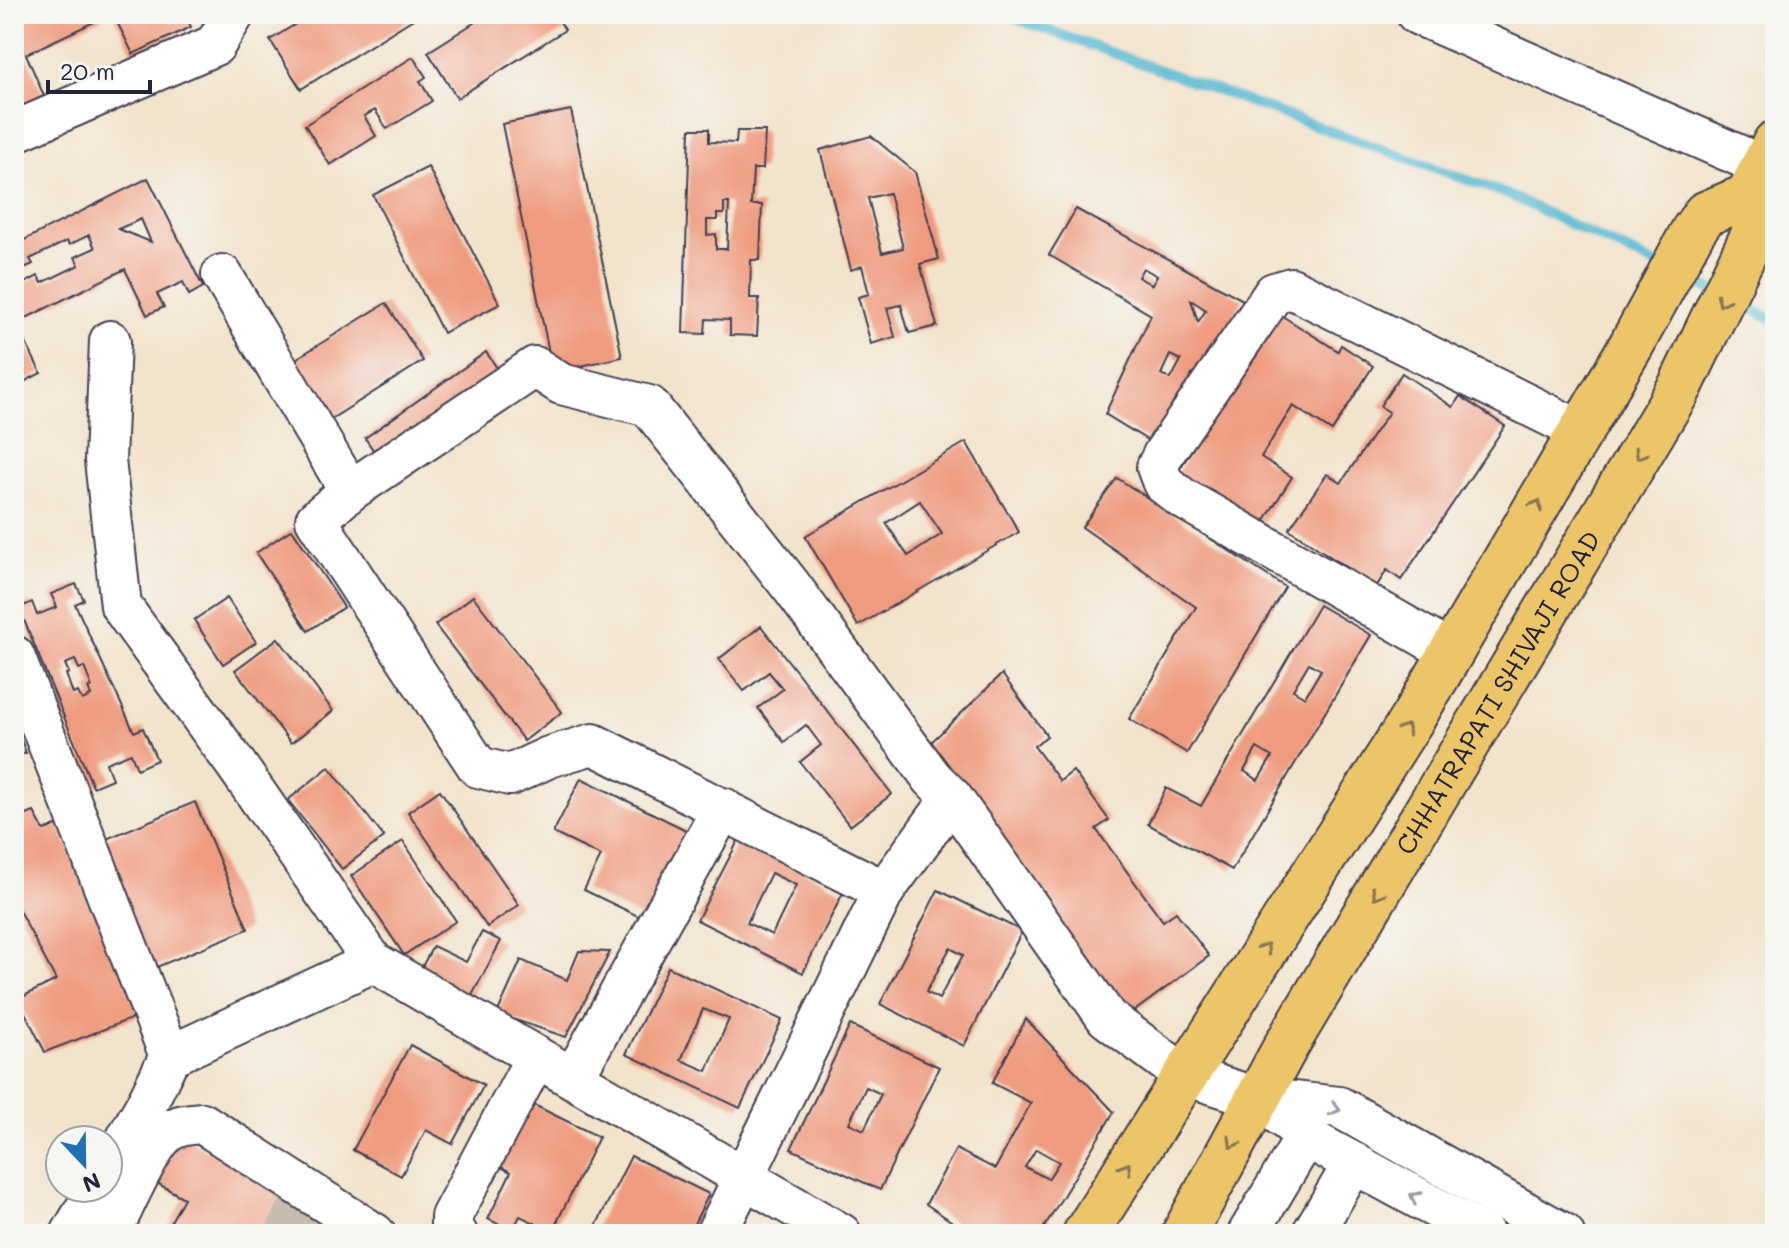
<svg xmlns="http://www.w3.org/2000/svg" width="1789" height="1248" font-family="Mali,sans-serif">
<rect width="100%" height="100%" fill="#f6f6f2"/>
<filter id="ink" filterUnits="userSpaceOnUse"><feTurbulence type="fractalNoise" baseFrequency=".0125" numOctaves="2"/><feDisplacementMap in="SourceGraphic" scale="16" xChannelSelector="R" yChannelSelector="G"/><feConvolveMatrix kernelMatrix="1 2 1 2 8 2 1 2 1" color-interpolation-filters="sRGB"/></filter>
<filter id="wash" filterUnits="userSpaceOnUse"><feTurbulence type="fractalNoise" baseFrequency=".006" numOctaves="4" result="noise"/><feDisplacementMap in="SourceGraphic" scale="32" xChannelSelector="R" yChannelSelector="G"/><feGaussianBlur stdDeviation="1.8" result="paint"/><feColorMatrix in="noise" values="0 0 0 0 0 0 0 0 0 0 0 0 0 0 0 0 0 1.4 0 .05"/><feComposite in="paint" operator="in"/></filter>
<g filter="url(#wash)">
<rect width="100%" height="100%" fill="#f2e3cb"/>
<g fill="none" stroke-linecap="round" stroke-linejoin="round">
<g stroke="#52b7d0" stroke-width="10">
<polyline points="1003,14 1504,193 1661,267"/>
<polyline points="1680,275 1716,292"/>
<polyline points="1734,301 1775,320"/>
</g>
</g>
<g id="blocks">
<g fill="#ef9b7f" fill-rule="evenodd">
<polygon points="14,14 111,14 26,54 44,96 14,110"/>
<polygon points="113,14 185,14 191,27 133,54"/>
<polygon points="312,14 421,14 301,89 270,40"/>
<polygon points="488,14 555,14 565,30 457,98 428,52"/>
<polygon points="413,57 426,77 420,81 432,101 387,129 375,110 364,116 376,136 330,165 305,125"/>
<polygon points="571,110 622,357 553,372 502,124"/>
<path d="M690,129h19v13l27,1 1,-12h28l-2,38h-10l-2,36h11l-2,55h-9l-1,38h9l-2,38 -27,-1v-15l-24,-1 -1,15 -22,-1zM724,203h5l-2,46h-11v-15l-9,1v-15h10v-6h7z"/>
<path d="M871,136l44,36 24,87 -19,5 17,62 -28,7 -8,-28 -14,3 8,29 -24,7 -13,-47 11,-3 -7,-28 -11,4 -31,-120zM889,193l14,55 -21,5 -14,-55z"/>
<polygon points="428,167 500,304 443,333 373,195"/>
<path d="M148,178l55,109 -14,8 -6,-13 -26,12 7,13 -17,8 -22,-46 -109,54 25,50 -21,11 -6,-13v-126zM141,219l10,23 -33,-13zM89,235l6,13 -20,9 4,8 -37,18 -4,-7 -17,9 -6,-13 18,-8 -3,-5 37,-18 2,4z"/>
<path d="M1076,209l167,91 -86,146 -52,-32 46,-99 -102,-60zM1143,268l14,8 -5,9 -14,-8zM1191,300l15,10 -8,12zM1170,355l11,5 -10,19 -10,-5z"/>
<polygon points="386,303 423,361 331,419 294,360"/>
<polygon points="1279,314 1338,351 1341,345 1373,366 1332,431 1293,406 1261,457 1292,477 1261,526 1177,473"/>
<polygon points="486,352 506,381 385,467 365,438"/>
<polygon points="1402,373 1453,407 1460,396 1505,426 1401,580 1387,570 1376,587 1289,529 1327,474 1341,483 1389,412 1380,406"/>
<path d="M966,442l53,90 -161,94 -53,-90zM920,501l22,33 -34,22 -22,-33z"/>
<polygon points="1117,478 1285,587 1187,753 1129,719 1196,607 1082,527"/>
<polygon points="292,529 344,607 308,631 256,553"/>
<path d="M76,584l8,16 -9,4 59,128 9,-4 14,32 -20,9 -6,-16 -25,10 6,16 -19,8 -74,-179 13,-6 5,13 20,-8 -6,-13zM75,660l4,9 5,-2 8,20 -4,1 3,8 -9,4 -4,-8 -5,2 -7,-20 3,-1 -4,-9z"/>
<polygon points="473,596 562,712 524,741 435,625"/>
<polygon points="227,598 256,642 223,664 194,620"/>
<path d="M1319,605l52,30 -139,235 -84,-46 18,-36 35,18zM1309,663l12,7 -16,27 -12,-7zM1257,748l15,9 -14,23 -14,-9z"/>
<polygon points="761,626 892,794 850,826 800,762 821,745 806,725 784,742 758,708 783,689 769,672 744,691 719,659"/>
<polygon points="278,638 333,711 291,743 235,670"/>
<polygon points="1002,674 1047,736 1034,746 1060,781 1073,771 1109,820 1096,829 1163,921 1176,912 1209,956 1125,1018 923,750"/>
<polygon points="14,710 24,736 20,737 26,753 15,757 18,765 14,767"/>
<polygon points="329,767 384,837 342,869 288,800"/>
<polygon points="581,778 688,831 644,919 584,890 601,856 553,833"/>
<polygon points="440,790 519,905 487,927 408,812"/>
<polygon points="195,802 248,929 152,969 99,842"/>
<polygon points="34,812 44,830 59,825 141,1015 45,1052 18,999 56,980 14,901 14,820"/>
<path d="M739,839l105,52 -41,82 -106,-53zM771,873l25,12 -24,50 -25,-12z"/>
<polygon points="403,841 456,921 404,955 351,876"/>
<path d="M938,890l84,41 -58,115 -84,-42zM950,948l13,7 -24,44 -13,-7z"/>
<polygon points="482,932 501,941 468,1003 417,976 433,946 466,962"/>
<polygon points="579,951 610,952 566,1037 497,1014 521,960 567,980"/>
<path d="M668,967l114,53 -42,88 -114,-54zM703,1009l26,10 -22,52 -26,-11z"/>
<path d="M1026,1019l88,93 -74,122h-70l-44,-30 30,-55 39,20 36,-66 -39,-20zM1036,1149l23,13 -11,17 -23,-12z"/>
<path d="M850,1025l89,42 -59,123 -89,-41zM866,1087l15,7 -17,36 -15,-7z"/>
<polygon points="410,1045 484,1085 452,1144 426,1130 401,1176 353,1150"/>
<polygon points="522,1099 599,1137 551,1234 530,1234 535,1223 520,1216 512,1231 488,1219 511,1172 491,1162"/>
<polygon points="181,1136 361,1234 243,1234 231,1228 228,1234 164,1234 184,1198 155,1182"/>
<polygon points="631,1156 709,1194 689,1234 592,1234"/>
</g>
</g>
</g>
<g filter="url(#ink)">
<use href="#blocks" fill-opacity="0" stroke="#413f51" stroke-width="2"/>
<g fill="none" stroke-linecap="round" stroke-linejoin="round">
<polyline stroke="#c8bcae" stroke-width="40" stroke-dasharray="40 20" stroke-linecap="butt" points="285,1234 303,1199"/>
<defs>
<g id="minor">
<polyline points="1417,14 1763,166"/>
<polyline points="14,132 215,45 234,14"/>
<polyline points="222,275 350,491"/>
<polyline points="110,341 105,460 121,606 237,766 373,962 841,1234"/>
<polyline points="1451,652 1182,498 1163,483 1157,467 1164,453 1274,293 1291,288 1581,431"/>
<polyline points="14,656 170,1056 146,1105 108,1171"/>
<polyline points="884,891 593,744 549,757 510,775 478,767 316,520 350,491 535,367 561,384 649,406 791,586 932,778 952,798 1107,1018 1184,1075 1258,1098 1339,1107 1564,1234"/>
<polyline points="170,1056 373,962"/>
<polyline points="573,1078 723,808"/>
<polyline points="1258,1098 1315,1142 1484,1234"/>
<polyline points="71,1234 98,1188"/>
<path d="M110,1234c13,-24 40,-92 61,-104 10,-6 21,-6 31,-7l173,111"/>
<polyline points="457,1234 451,1227 451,1217 536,1057"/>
<polyline points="716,1234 884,891 952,798"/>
<polyline points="1248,1234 1307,1135"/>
<polyline points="1312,1234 1354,1163"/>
</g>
<g id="major">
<polyline points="1085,1234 1414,716 1632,344 1693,231 1705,214 1748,196"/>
<path id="s1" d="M1184,1234l102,-188 394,-659 75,-156 -7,-35 27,-53"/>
</g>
</defs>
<use href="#minor" stroke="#413f51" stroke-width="44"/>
<use href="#major" stroke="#413f51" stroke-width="48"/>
<use href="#minor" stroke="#fff" stroke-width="40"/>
<use href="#major" stroke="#edc569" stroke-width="44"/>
</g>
<defs><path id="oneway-chevron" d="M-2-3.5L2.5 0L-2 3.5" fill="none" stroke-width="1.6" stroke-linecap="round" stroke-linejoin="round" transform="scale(2)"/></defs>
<g stroke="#887452">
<use href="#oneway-chevron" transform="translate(1722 301) rotate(116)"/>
<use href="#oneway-chevron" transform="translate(1640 454) rotate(121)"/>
<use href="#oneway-chevron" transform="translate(1537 505) rotate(-60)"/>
<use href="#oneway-chevron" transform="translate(1405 729) rotate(-57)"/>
<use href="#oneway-chevron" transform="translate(1377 894) rotate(121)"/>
<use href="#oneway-chevron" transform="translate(1265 948) rotate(-57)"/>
<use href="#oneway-chevron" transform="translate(1233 1143) rotate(119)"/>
<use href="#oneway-chevron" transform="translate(1126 1168) rotate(-58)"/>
</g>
<g stroke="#9c9ca7">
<use href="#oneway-chevron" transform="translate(1335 1109) rotate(15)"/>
<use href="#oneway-chevron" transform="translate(1415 1197) rotate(-151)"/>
</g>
</g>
<g text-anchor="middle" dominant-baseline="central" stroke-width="6" stroke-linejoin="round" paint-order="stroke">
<g font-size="26" fill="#22223b" stroke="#f6f6f2">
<text stroke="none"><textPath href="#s1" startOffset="626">CHHATRAPATI SHIVAJI ROAD</textPath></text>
</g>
</g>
<rect width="1789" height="1248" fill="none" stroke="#f6f6f2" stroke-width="48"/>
<g transform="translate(84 1164) rotate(158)"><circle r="38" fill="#f6f6f2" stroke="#a1a1a9" stroke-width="2"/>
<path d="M0-6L14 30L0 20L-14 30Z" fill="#1f6fb2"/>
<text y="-12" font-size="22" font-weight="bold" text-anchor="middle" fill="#22223b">N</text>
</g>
<path d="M48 80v12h102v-12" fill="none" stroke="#22223b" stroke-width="4"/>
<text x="60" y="80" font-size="24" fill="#22223b" stroke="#f6f6f2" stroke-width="6" paint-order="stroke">20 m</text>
</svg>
